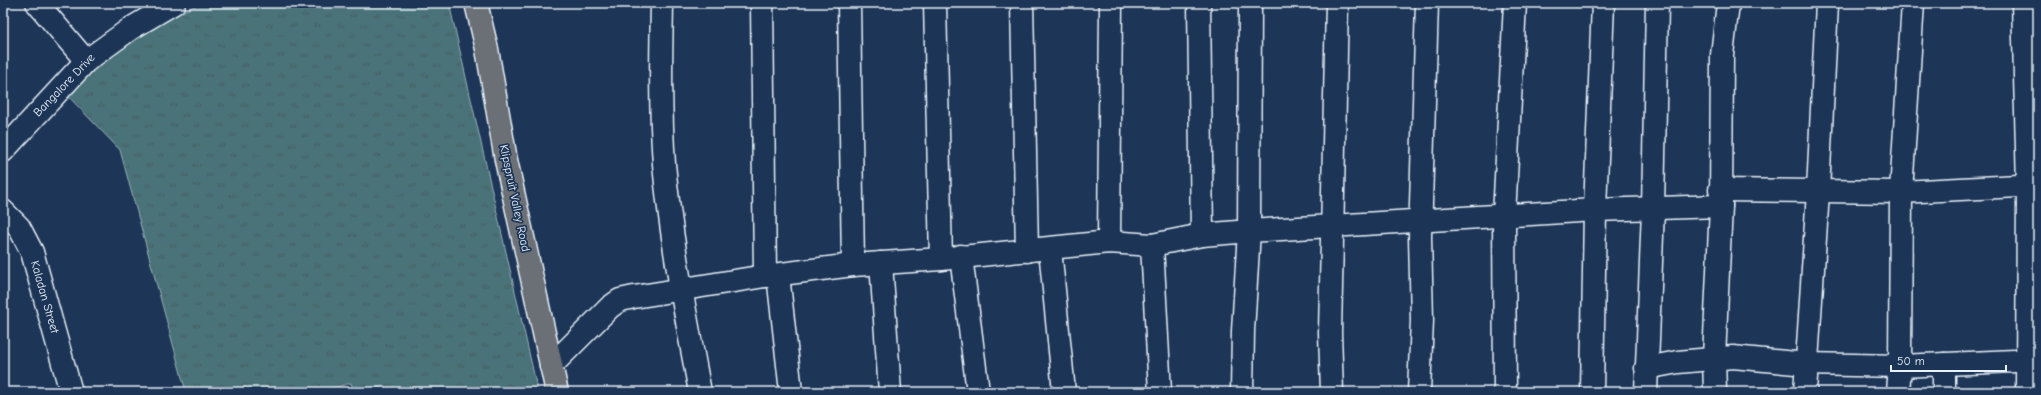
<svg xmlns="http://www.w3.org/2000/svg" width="2041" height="395" font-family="'Comic Neue',sans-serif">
<defs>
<pattern id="grass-tufts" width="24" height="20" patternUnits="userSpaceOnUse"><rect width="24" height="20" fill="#4a7379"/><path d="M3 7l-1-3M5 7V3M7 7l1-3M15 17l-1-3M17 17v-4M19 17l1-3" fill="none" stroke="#485b5f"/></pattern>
</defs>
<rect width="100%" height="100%" fill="#1d3557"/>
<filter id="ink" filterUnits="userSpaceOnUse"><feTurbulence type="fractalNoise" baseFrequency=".025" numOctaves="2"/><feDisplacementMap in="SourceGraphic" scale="8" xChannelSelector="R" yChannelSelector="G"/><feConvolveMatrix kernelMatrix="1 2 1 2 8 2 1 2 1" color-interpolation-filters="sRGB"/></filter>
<g filter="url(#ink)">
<polygon fill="url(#grass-tufts)" stroke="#99b2b8" points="201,3 449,3 538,392 390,392 384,386 366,392 354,392 351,383 318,392 186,392 120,150 66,94 105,59 173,16"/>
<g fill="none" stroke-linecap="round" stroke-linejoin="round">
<defs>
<g id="minor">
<polyline points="37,3 86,61"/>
<path d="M662,3c-1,54 -2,107 2,161 7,76 22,153 36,228"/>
<polyline points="762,3 765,276"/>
<polyline points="849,3 853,265"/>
<polyline points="935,3 941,259"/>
<polyline points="1022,3 1027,251"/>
<polyline points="1199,3 1202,235"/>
<polyline points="2023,3 2028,185 2027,392"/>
<polyline points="3,151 86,61 130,29 174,3"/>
<polyline points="1720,190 1901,192 2038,185"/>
<polyline points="3,211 19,227 32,252 71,392"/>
<polyline points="1109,242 1111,3"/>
<polyline points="1152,245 1160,392"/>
<polyline points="1050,249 1064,392"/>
<polyline points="961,256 978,392"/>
<polyline points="881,263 890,392"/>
<polyline points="778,275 791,392"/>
<polyline points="551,366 610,307 620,300 634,297 765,276 853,265 941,259 1109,242 1152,245 1202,235 1249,231 1595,210 1721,206"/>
<polyline points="1646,368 1678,362 1733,357 1806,364 1900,366 2038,360"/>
<polyline points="1242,392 1243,331 1249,231 1250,3"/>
<polyline points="1332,392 1330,333 1337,3"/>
<polyline points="1419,392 1422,320 1420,237 1427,3"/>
<polyline points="1505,392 1504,216 1515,3"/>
<polyline points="1592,392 1595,210 1603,3"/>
<polyline points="1646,392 1653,209 1657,3"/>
<polyline points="1715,392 1714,358 1721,206 1722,55 1728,3"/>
<polyline points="1805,392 1818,192 1827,3"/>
<polyline points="1898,392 1900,366 1901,192 1913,3"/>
<polyline points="1944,392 1944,364"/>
</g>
<polyline id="major" points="476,3 487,49 506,160 557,392"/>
</defs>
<use href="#minor" stroke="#e8f1f8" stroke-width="25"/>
<use href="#major" stroke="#e8f1f8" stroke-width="25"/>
<use href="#minor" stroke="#1d3557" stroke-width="22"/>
<use href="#major" stroke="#6b6f75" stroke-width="22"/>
</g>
</g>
<g text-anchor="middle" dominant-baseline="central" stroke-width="3.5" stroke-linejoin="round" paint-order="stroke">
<g font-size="12" fill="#e8f1f8" stroke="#1d3557">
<text transform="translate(64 85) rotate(-46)">Bangalore Drive</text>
<text transform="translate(515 198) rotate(78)">Klipspruit Valley Road</text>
<text transform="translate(45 297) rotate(74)">Kaladan Street</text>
</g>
</g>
<rect width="2041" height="395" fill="none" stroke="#1d3557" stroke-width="16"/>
<rect x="8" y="8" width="2025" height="379" fill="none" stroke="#e8f1f8" stroke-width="1.5" filter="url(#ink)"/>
<path d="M1891 365v6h115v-6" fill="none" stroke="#e8f1f8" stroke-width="2"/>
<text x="1897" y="365" font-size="12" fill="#e8f1f8" stroke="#1d3557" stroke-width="3" paint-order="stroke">50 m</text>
</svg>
